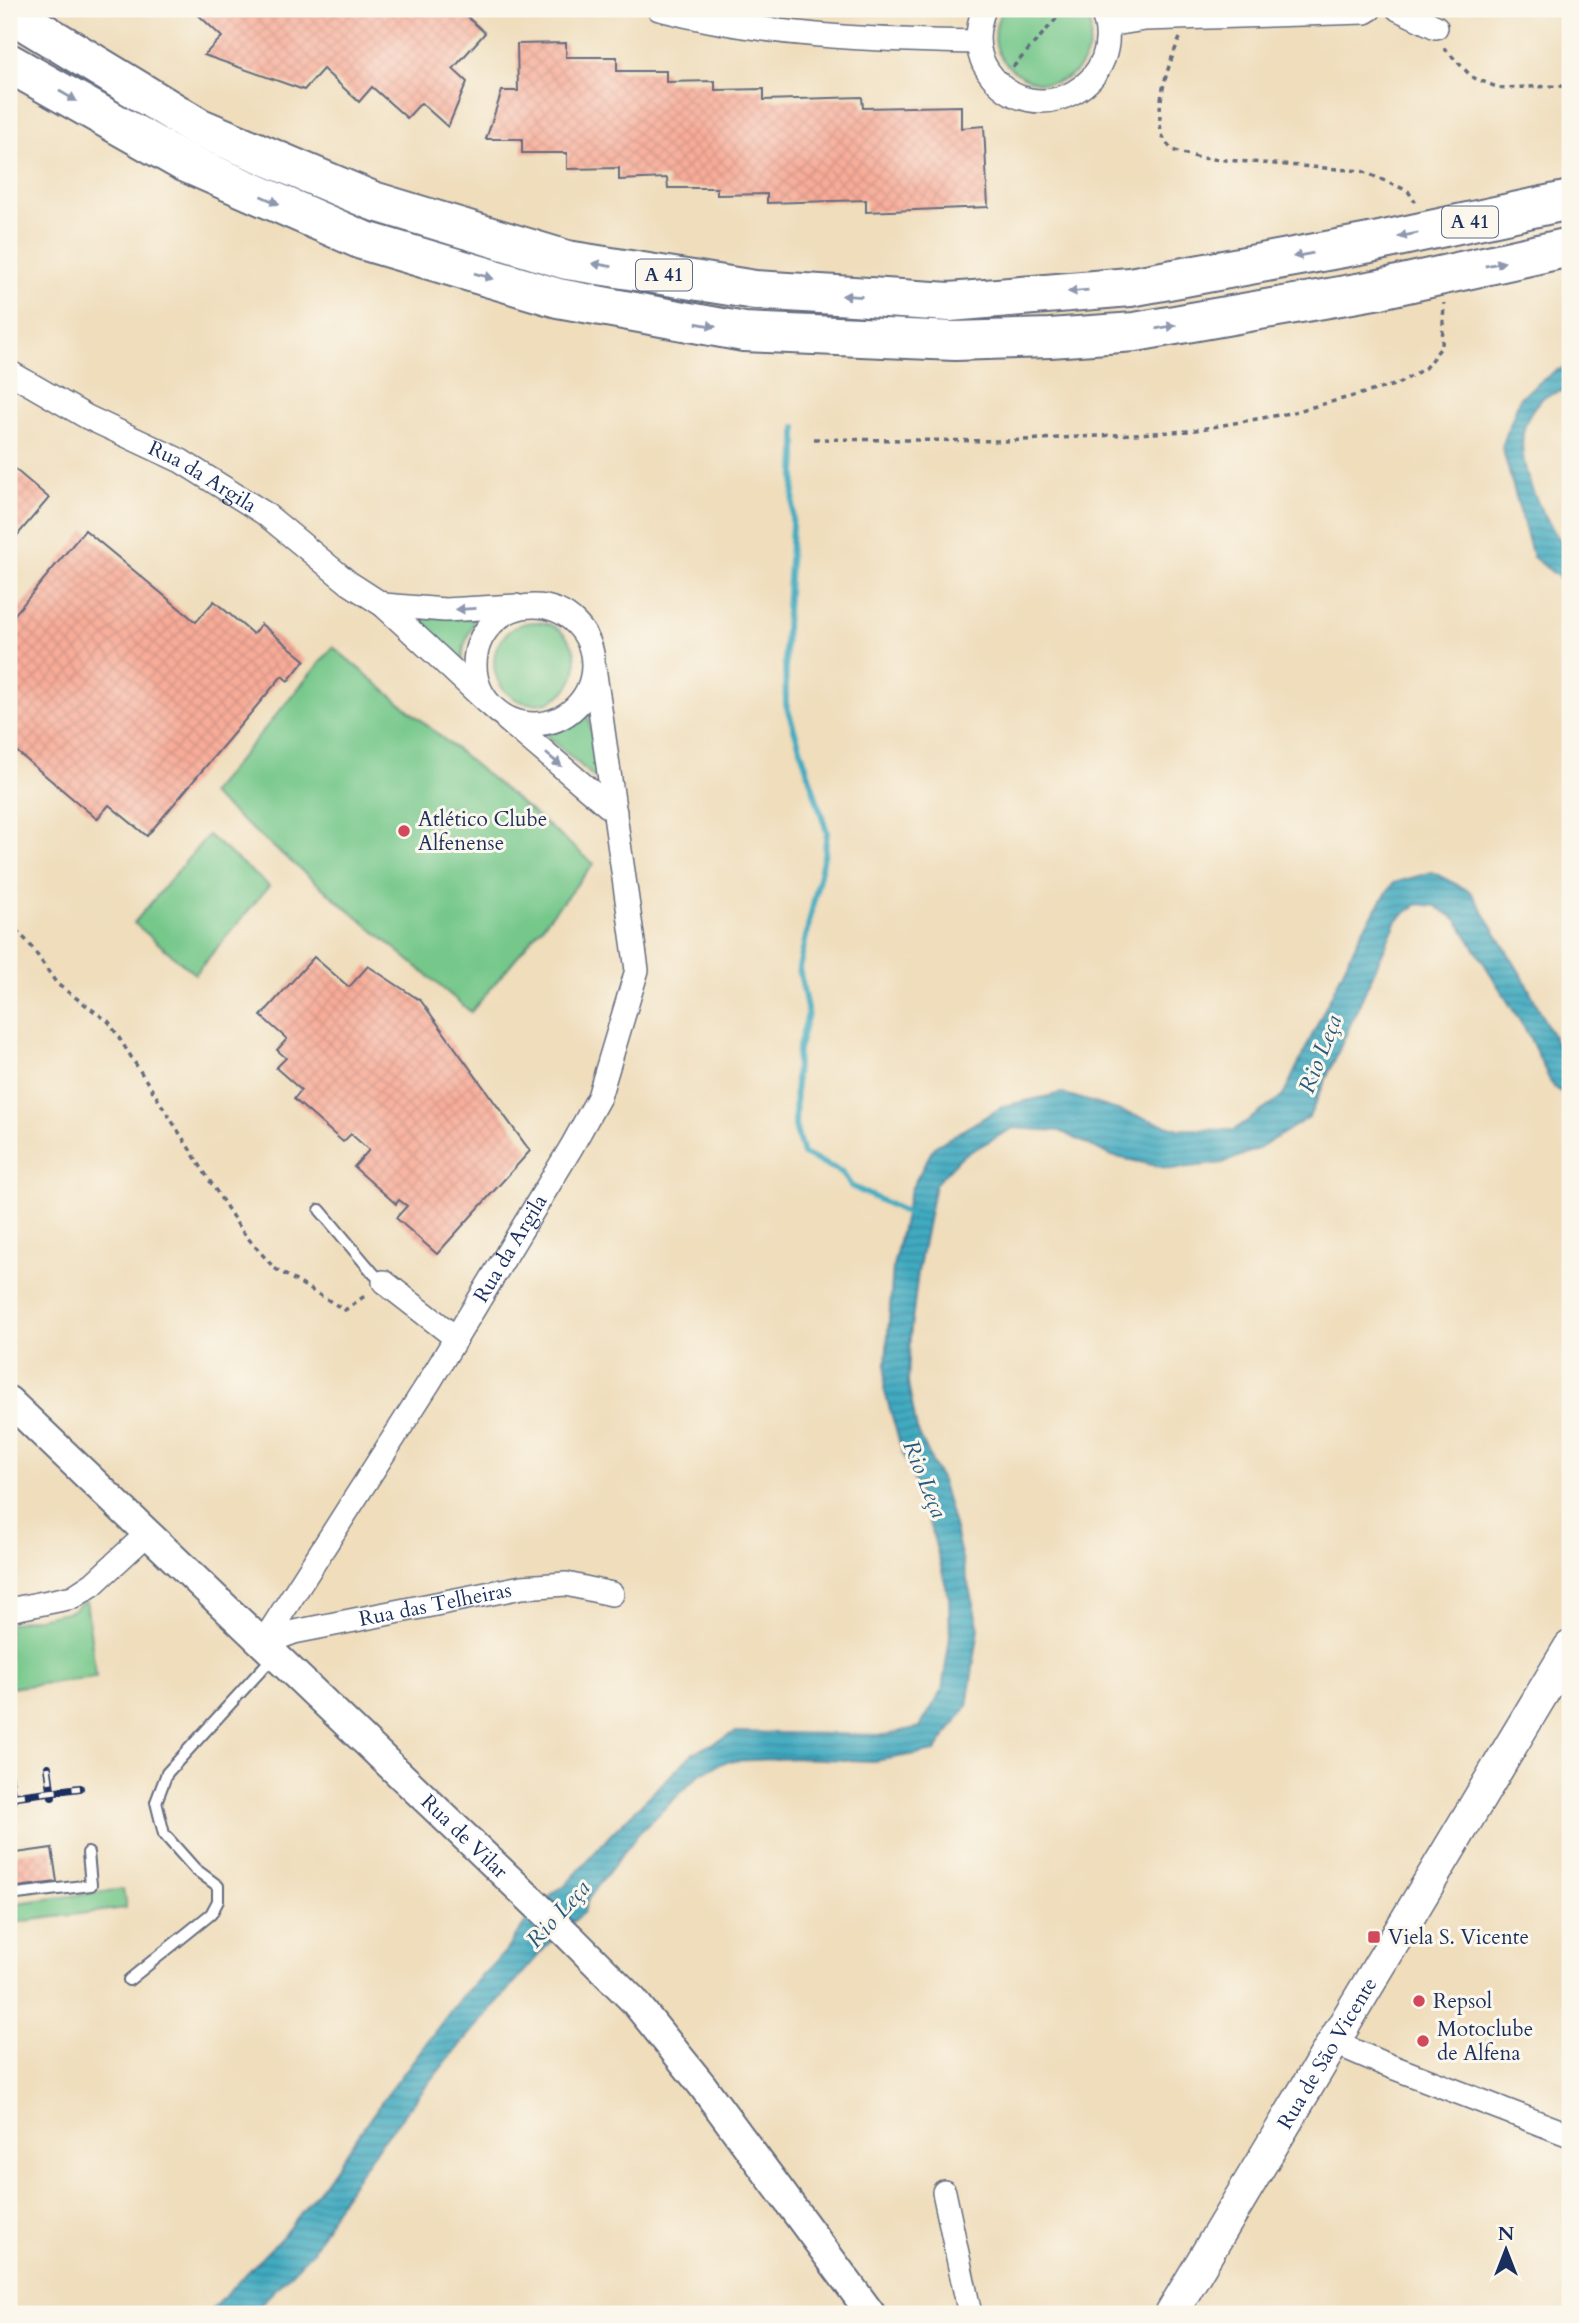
<svg xmlns="http://www.w3.org/2000/svg" width="1579" height="2323" font-family="Cardo,serif">
<defs>
<pattern id="water-rules" width="6" height="5" patternUnits="userSpaceOnUse" patternTransform="scale(1.75)"><rect width="6" height="5" fill="#41aac0"/><path d="M0 2.5h6" fill="none" stroke="#368b9f"/></pattern>
<pattern id="building-cross-hatch" width="8" height="8" patternUnits="userSpaceOnUse" patternTransform="scale(1.75)"><rect width="8" height="8" fill="#f8ac98"/><path d="M0 0l8 8M0 8l8-8" fill="none" stroke="#d49485"/></pattern>
</defs>
<rect width="100%" height="100%" fill="#fbf7ec"/>
<filter id="ink" filterUnits="userSpaceOnUse"><feTurbulence type="fractalNoise" baseFrequency=".0143" numOctaves="2"/><feDisplacementMap in="SourceGraphic" scale="14" xChannelSelector="R" yChannelSelector="G"/><feConvolveMatrix kernelMatrix="1 2 1 2 8 2 1 2 1" color-interpolation-filters="sRGB"/></filter>
<filter id="wash" filterUnits="userSpaceOnUse"><feTurbulence type="fractalNoise" baseFrequency=".00686" numOctaves="4" result="noise"/><feDisplacementMap in="SourceGraphic" scale="28" xChannelSelector="R" yChannelSelector="G"/><feGaussianBlur stdDeviation="1.57" result="paint"/><feColorMatrix in="noise" values="0 0 0 0 0 0 0 0 0 0 0 0 0 0 0 0 0 1.4 0 .05"/><feComposite in="paint" operator="in"/></filter>
<g filter="url(#wash)">
<rect width="100%" height="100%" fill="#efddbb"/>
<g fill="#74c78a" stroke="#487b74" stroke-width="2">
<path d="M1002,9h84c13,28 0,71 -36,74 -22,2 -49,-16 -54,-38 -3,-13 1,-24 6,-36z"/>
<polygon points="409,616 475,619 464,646 462,662 460,663"/>
<circle cx="535" cy="663" r="41"/>
<polygon points="333,647 594,864 471,1012 210,794"/>
<polygon points="588,713 597,777 595,778 546,735 570,726"/>
<polygon points="208,835 269,886 195,974 134,923"/>
<polygon points="86,1600 96,1677 9,1688 9,1624 71,1611"/>
<polygon points="123,1889 126,1908 9,1923 9,1904"/>
</g>
<g fill="url(#water-rules)" stroke="#2e6c8f" stroke-width="2">
<path d="M1570,366v23c-8,3 -18,4 -26,8 -4,3 -8,8 -11,12 -30,40 10,112 37,144v33l-37,-29 -31,-110 18,-50 35,-26z"/>
<polygon points="1432,872 1471,892 1525,981 1570,1071 1570,1098 1553,1087 1528,1034 1457,920 1436,906 1417,904 1397,920 1309,1117 1260,1148 1223,1163 1171,1169 1112,1156 1060,1131 1013,1128 962,1156 935,1184 918,1272 910,1337 908,1383 917,1430 942,1483 953,1522 979,1629 967,1706 935,1751 874,1761 798,1758 727,1761 701,1773 639,1833 588,1899 584,1912 549,1943 449,2058 378,2147 342,2198 312,2252 251,2314 207,2314 280,2239 325,2182 378,2107 461,1997 504,1953 527,1921 554,1892 565,1886 612,1833 693,1753 736,1732 885,1735 920,1727 942,1690 950,1637 949,1598 934,1539 918,1490 903,1454 884,1389 893,1267 911,1189 934,1147 1004,1106 1062,1093 1179,1129 1234,1130 1283,1096 1362,931 1393,883"/>
</g>
<g fill="none" stroke-linecap="round" stroke-linejoin="round">
<polyline stroke="#41aac0" stroke-width="6" points="796,427 796,455 785,647 786,704 827,832 825,851 799,968 808,1014 798,1050 796,1077 795,1126 803,1154 842,1172 851,1186 911,1215"/>
</g>
<g id="blocks">
<g fill="url(#building-cross-hatch)">
<polygon points="192,9 431,9 438,15 443,9 459,9 485,33 453,69 467,82 448,127 421,103 407,118 372,87 359,102 323,69 304,90 204,55 222,37"/>
<polygon points="566,43 566,57 617,57 617,71 666,71 666,82 715,81 715,90 764,89 764,100 862,97 863,108 961,106 961,128 984,126 988,207 866,212 866,200 767,203 767,194 717,195 717,188 668,188 667,178 619,180 619,168 567,169 567,153 522,153 522,139 486,139 502,91 518,91 517,44"/>
<polygon points="10,465 49,498 9,545 9,467"/>
<polygon points="85,530 196,622 214,601 253,634 261,624 305,660 288,681 282,676 147,836 109,805 97,819 9,745 9,621"/>
<polygon points="314,957 349,987 368,966 421,1001 530,1151 437,1254 396,1218 407,1206 399,1200 396,1204 354,1167 369,1150 351,1134 343,1142 294,1099 301,1090 276,1068 286,1058 277,1050 287,1039 261,1016"/>
<polygon points="52,1848 57,1882 9,1888 9,1854"/>
</g>
</g>
</g>
<g filter="url(#ink)">
<use href="#blocks" fill-opacity="0" stroke="#656c7f" stroke-width="2"/>
<g fill="none" stroke-linecap="round" stroke-linejoin="round">
<defs>
<g id="service">
<polyline points="320,1210 374,1274 384,1282"/>
<polyline points="9,1895 91,1885 88,1853"/>
<polyline points="129,1980 211,1914 218,1901 218,1886 195,1869 164,1834 156,1802 167,1773 274,1656"/>
</g>
<g id="minor">
<path d="M659,9c103,27 212,31 318,33"/>
<path d="M984,9c-8,21 -9,43 4,62 45,67 145,11 113,-62"/>
<polyline points="1398,9 1436,27"/>
<polyline points="1107,25 1145,19 1365,12 1370,9"/>
<path id="s1" d="M9,372l78,45 94,44 83,52 85,70 34,22 105,98"/>
<polyline points="383,605 445,610 516,606"/>
<circle cx="534" cy="665" r="59"/>
<polyline points="507,720 615,812"/>
<polyline points="384,1282 456,1338"/>
<polyline points="9,1610 73,1597 93,1584 147,1534"/>
<path id="s2" d="M262,1644l168,-263 142,-235 27,-49 38,-127 -43,-303"/>
<path id="s3" d="M262,1644l32,-12 228,-45 44,-3 46,10"/>
<polyline points="1333,2042 1382,2063 1570,2135"/>
<polyline points="944,2192 970,2314"/>
</g>
<g id="tertiary">
<path id="s4" d="M9,1401l561,536 64,64 68,84 169,229"/>
</g>
<g id="secondary">
<path id="s5" d="M1171,2314l399,-667"/>
</g>
<g id="motorway">
<polyline points="9,12 198,127 373,201 567,260 755,290 950,302 1130,287 1370,243"/>
<polyline points="9,63 182,161 362,240 558,298 744,332 955,341 1050,338 1135,332 1380,289"/>
</g>
</defs>
<use href="#service" stroke="#656c7f" stroke-width="14"/>
<use href="#minor" stroke="#656c7f" stroke-width="26"/>
<use href="#tertiary" stroke="#656c7f" stroke-width="32"/>
<use href="#secondary" stroke="#656c7f" stroke-width="35"/>
<use href="#motorway" stroke="#656c7f" stroke-width="42"/>
<g stroke="#656c7f" stroke-width="3.5" stroke-dasharray="5 5" stroke-linecap="butt">
<path d="M1180,38c-12,27 -24,63 -19,93 1,7 7,13 11,19l28,8 162,13 46,20 7,11"/>
<polyline points="1444,48 1472,77 1499,88 1561,86 1570,89"/>
<polyline points="1013,67 1065,9"/>
<polyline points="814,439 1004,441 1190,431 1290,413 1398,384 1425,368 1442,346 1444,303"/>
<polyline points="9,923 29,943 57,984 109,1022 241,1230 274,1268 345,1310 366,1295"/>
</g>
<use href="#service" stroke="#fff" stroke-width="10"/>
<use href="#minor" stroke="#fff" stroke-width="23"/>
<use href="#tertiary" stroke="#fff" stroke-width="28"/>
<use href="#secondary" stroke="#fff" stroke-width="32"/>
<use href="#motorway" stroke="#fff" stroke-width="38"/>
<defs>
<g id="rail">
<polyline points="48,1767 52,1797"/>
<polyline points="9,1772 13,1802"/>
<polyline points="9,1797 80,1788"/>
</g>
</defs>
<use href="#rail" stroke="#1b2f5e" stroke-width="8"/>
<use href="#rail" stroke="#fbf7ec" stroke-width="5" stroke-dasharray="16" stroke-linecap="butt"/>
<defs>
<g id="motorway-bridge">
<polyline points="1370,243 1570,200"/>
<polyline points="1380,289 1570,247"/>
</g>
</defs>
<use href="#motorway-bridge" stroke="#656c7f" stroke-width="42" stroke-linecap="butt"/>
<use href="#motorway-bridge" stroke="#fff" stroke-width="38"/>
</g>
<defs><path id="oneway-solid" d="M-6-.8H1V-3.2L6.5 0L1 3.2V.8H-6Z" transform="scale(1.75)"/></defs>
<g fill="#8d97ae">
<use href="#oneway-solid" transform="translate(68 96) rotate(30)"/>
<use href="#oneway-solid" transform="translate(270 200) rotate(24)"/>
<use href="#oneway-solid" transform="translate(1408 235) rotate(168)"/>
<use href="#oneway-solid" transform="translate(1303 255) rotate(170)"/>
<use href="#oneway-solid" transform="translate(1495 264) rotate(-12)"/>
<use href="#oneway-solid" transform="translate(602 265) rotate(-171)"/>
<use href="#oneway-solid" transform="translate(484 276) rotate(16)"/>
<use href="#oneway-solid" transform="translate(1078 291) rotate(175)"/>
<use href="#oneway-solid" transform="translate(852 296) rotate(-177)"/>
<use href="#oneway-solid" transform="translate(706 325) rotate(10)"/>
<use href="#oneway-solid" transform="translate(1166 327) rotate(-10)"/>
<use href="#oneway-solid" transform="translate(466 609) rotate(177)"/>
<use href="#oneway-solid" transform="translate(554 760) rotate(40)"/>
</g>
</g>
<g fill="#d1495b" stroke="#fbf7ec" stroke-width="2.5">
<circle cx="404" cy="831" r="7"/>
<rect x="1367" y="1930" width="14" height="14" rx="3.5"/>
<circle cx="1419" cy="2001" r="7"/>
<circle cx="1423" cy="2041" r="7"/>
</g>
<g text-anchor="middle" dominant-baseline="central" stroke-width="6" stroke-linejoin="round" paint-order="stroke">
<g fill="#fbf7ec" stroke="#5e6b89" stroke-width="2">
<rect x="1442" y="206.5" width="56" height="31" rx="5"/>
<rect x="636" y="259.5" width="56" height="31" rx="5"/>
</g>
<g font-size="19" font-weight="bold" fill="#1b2f5e">
<text x="1470" y="222">A 41</text>
<text x="664" y="275">A 41</text>
</g>
<g font-size="21" fill="#1b2f5e" stroke="#fbf7ec">
<text stroke="none"><textPath href="#s1" startOffset="220">Rua da Argila</textPath></text>
<text stroke="none"><textPath href="#s2" startOffset="467">Rua da Argila</textPath></text>
<text stroke="none"><textPath href="#s3" startOffset="178">Rua das Telheiras</textPath></text>
<text stroke="none"><textPath href="#s4" startOffset="630">Rua de Vilar</textPath></text>
<text stroke="none"><textPath href="#s5" startOffset="304">Rua de São Vicente</textPath></text>
</g>
<g font-size="21" fill="#1b2f5e" stroke="#fbf7ec" text-anchor="start">
<text x="418" y="819">Atlético Clube<tspan x="418" dy="24">Alfenense</tspan></text>
<text x="1388" y="1937">Viela S. Vicente</text>
<text x="1433" y="2001">Repsol</text>
<text x="1437" y="2029">Motoclube<tspan x="1437" dy="24">de Alfena</tspan></text>
</g>
<g font-size="23" font-style="italic" fill="#285a80" stroke="#fbf7ec">
<text transform="translate(1320 1054) rotate(-69)">Rio Leça</text>
<text transform="translate(925 1479) rotate(68)">Rio Leça</text>
<text transform="translate(558 1914) rotate(-48)">Rio Leça</text>
</g>
</g>
<rect width="1579" height="2323" fill="none" stroke="#fbf7ec" stroke-width="35"/>
<g transform="translate(1506 2250)" stroke="#fbf7ec" stroke-width="5" paint-order="stroke">
<path d="M0-5L12 26L0 18L-12 26Z" fill="#1b2f5e"/>
<text y="-10" font-size="19" font-weight="bold" text-anchor="middle" fill="#1b2f5e">N</text>
</g>
</svg>
